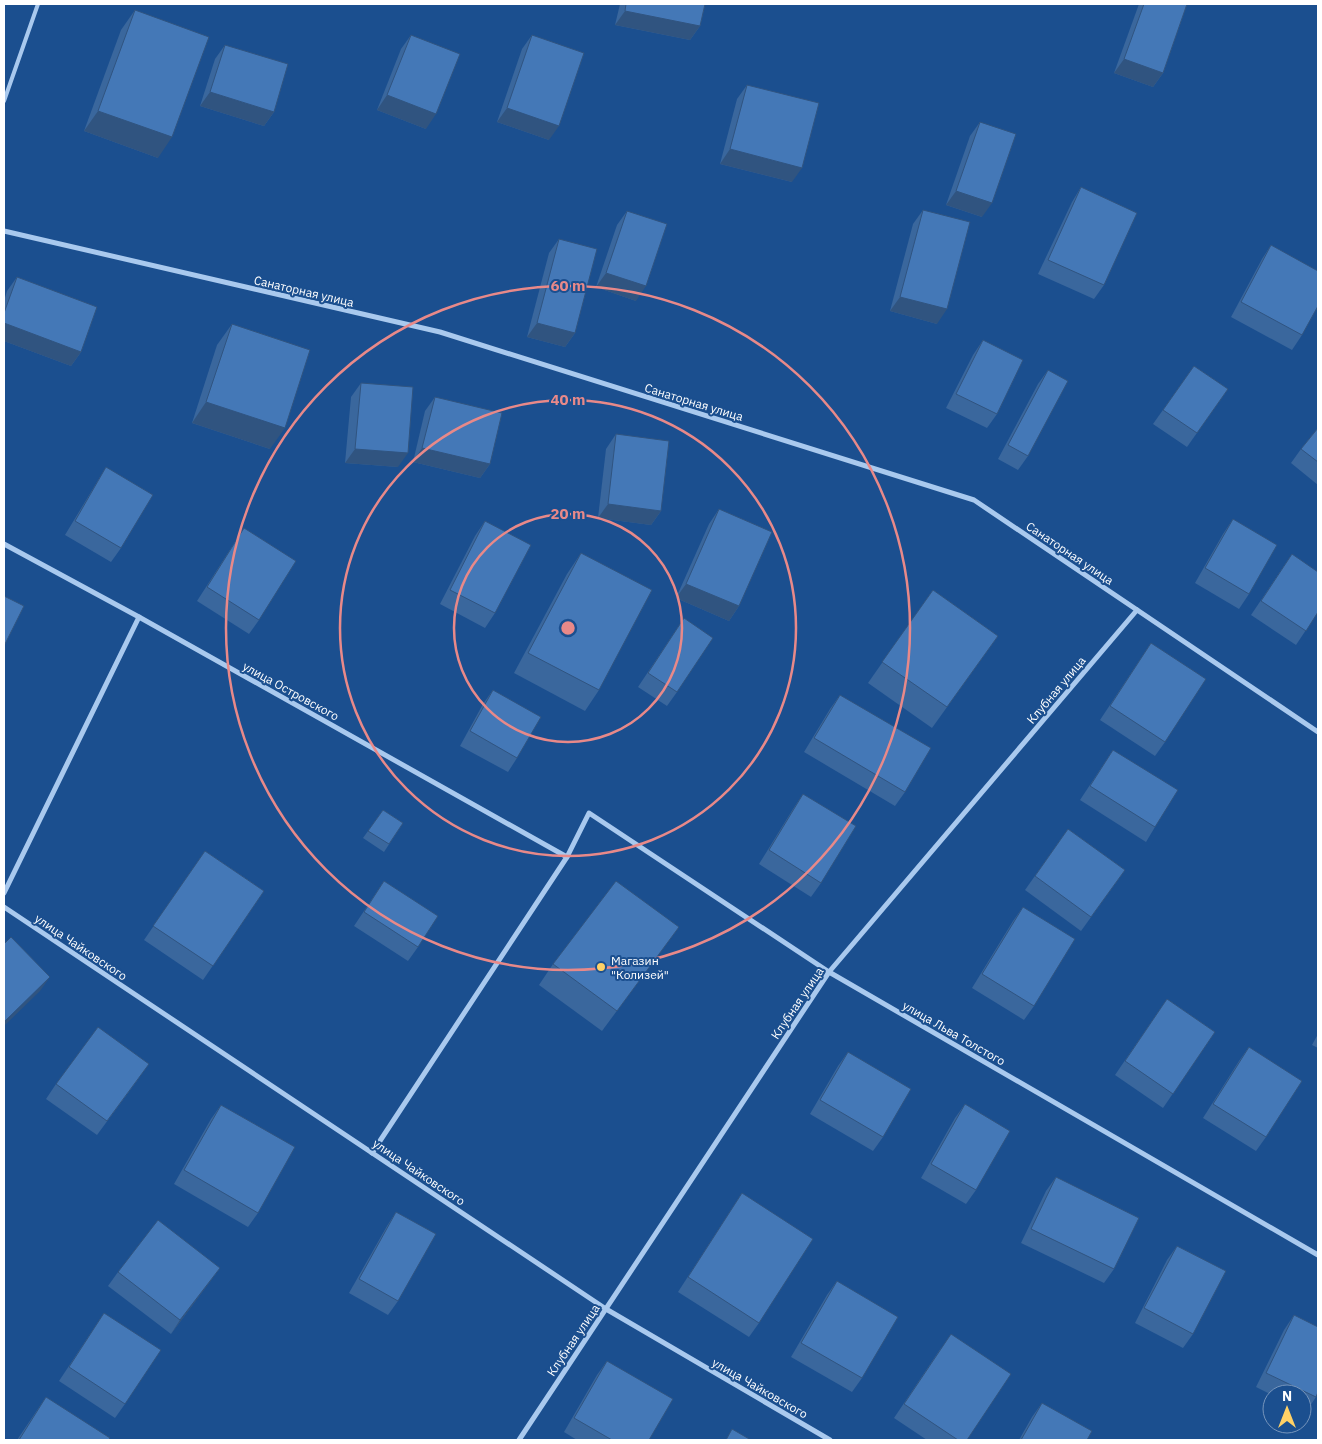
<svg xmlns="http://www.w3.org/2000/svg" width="1322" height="1444" font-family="'IBM Plex Sans',sans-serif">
<rect width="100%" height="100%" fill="#1b4f8f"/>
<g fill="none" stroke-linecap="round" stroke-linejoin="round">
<polyline stroke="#a9c9ee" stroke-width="4" points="4,101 38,4"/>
<g stroke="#a9c9ee" stroke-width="5">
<polyline points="4,231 440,332 974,500 1318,732"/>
<polyline points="4,544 139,617 567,857"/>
<polyline points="4,893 139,617"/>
<polyline points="4,907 606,1309 830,1440"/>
<polyline points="372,1153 567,857 589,813 829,972 1318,1255"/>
<polyline points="519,1440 829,972 1137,610"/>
</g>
</g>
<g fill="#3a679d">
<polygon points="620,4 705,4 700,26 690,40 615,25"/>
<polygon points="1139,4 1187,4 1163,73 1153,87 1114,73"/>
<polygon points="135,10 158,158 84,131 121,30"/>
<polygon points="411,35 426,129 377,110 401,49"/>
<polygon points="532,35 549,140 497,122 522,49"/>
<polygon points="225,45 274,112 264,126 200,106 215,59"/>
<polygon points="747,85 792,182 720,164 737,99"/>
<polygon points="980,122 982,217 946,205 970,136"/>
<polygon points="1081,187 1104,285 1094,299 1038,274 1072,202"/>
<polygon points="923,210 937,324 890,311 913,224"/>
<polygon points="627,211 636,301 596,287 617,225"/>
<polygon points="559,239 575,333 565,347 527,337 549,253"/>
<polygon points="1271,245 1302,335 1292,350 1231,317 1262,259"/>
<polygon points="17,277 81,352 71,366 4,341 4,301 7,291"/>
<polygon points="232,324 270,449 192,423 217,345"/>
<polygon points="983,340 997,414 987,428 946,408 973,355"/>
<polygon points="1194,366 1228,389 1187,447 1153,424"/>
<polygon points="1048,370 1028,456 1018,470 998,459 1038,384"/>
<polygon points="361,383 398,467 345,463 351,397"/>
<polygon points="435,397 490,464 480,478 413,462 425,411"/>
<polygon points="1318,428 1318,485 1291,463 1301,449"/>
<polygon points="616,434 661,511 651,525 598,518 606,449"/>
<polygon points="106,467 121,548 111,562 65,535 97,482"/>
<polygon points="719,509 739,606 729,621 676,598 709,524"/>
<polygon points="1233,519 1249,594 1239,609 1195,583 1223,534"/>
<polygon points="485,521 495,613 485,628 440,604 475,536"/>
<polygon points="244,528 259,620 249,634 197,601"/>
<polygon points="581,553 599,690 585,711 514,673 567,574"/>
<polygon points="1292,554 1318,612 1296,645 1251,615"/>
<polygon points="933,590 998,636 932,728 868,683"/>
<polygon points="684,618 677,692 667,706 638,687"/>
<polygon points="1151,643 1165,742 1155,756 1100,720"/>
<polygon points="493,690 517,758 508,772 460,746 483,704"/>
<polygon points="840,695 905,792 895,806 804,752 830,709"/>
<polygon points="1113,750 1155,827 1146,842 1080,800"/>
<polygon points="803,794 821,883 811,897 759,864 793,809"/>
<polygon points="383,810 403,823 384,852 363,838"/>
<polygon points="1068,829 1125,870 1081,931 1025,890"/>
<polygon points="205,851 264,891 203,980 144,940"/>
<polygon points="384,881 418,947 408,961 354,926"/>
<polygon points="1023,907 1034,1006 1024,1020 972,988 1013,921"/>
<polygon points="679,927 602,1031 539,985 553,964"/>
<polygon points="1167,999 1215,1032 1163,1108 1115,1075"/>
<polygon points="1318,1034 1318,1048 1312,1045"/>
<polygon points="1249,1047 1266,1137 1256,1151 1203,1118 1239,1061"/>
<polygon points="848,1052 883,1137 873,1151 810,1114 838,1066"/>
<polygon points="139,1078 97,1135 46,1099 56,1084"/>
<polygon points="965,1104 976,1190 966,1204 921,1178 955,1118"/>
<polygon points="221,1105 258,1213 248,1227 174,1184 211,1119"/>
<polygon points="1056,1177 1114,1269 1104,1283 1021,1243 1046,1191"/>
<polygon points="742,1193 759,1323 749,1337 678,1292"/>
<polygon points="396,1212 398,1301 388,1315 349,1293 387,1226"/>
<polygon points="1177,1246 1193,1334 1183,1348 1135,1323 1167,1260"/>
<polygon points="220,1268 171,1334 108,1286 118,1272"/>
<polygon points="837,1281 862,1378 852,1392 791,1357 827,1295"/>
<polygon points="104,1313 125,1404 115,1418 59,1381"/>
<polygon points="1294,1315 1316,1397 1306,1412 1302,1410 1302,1394 1272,1394 1272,1395 1256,1387 1284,1330"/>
<polygon points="941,1348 967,1440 927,1440 894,1418"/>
<polygon points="607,1361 649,1440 577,1440 564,1432 597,1375"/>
<polygon points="46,1397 108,1440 17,1440"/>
<polygon points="1042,1403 1087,1440 1019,1440 1032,1417"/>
</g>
<g fill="#305480">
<polygon points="625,11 700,26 690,40 615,25"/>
<polygon points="1124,59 1163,73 1153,87 1114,73"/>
<polygon points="210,92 274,112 264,126 200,106"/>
<polygon points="387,95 436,114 426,129 377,110"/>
<polygon points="507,108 559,126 549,140 497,122"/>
<polygon points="98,111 172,137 158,158 84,131"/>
<polygon points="730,149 802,168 792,182 720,164"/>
<polygon points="956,191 992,203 982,217 946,205"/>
<polygon points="606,273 646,286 636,301 596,287"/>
<polygon points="900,297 947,309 937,324 890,311"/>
<polygon points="4,323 81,352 71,366 4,341"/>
<polygon points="537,323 575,333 565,347 527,337"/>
<polygon points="206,402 285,428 270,449 192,423"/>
<polygon points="422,448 490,464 480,478 413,462"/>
<polygon points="355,449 408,453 398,467 345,463"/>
<polygon points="608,504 661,511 651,525 598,518"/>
<polygon points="686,584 739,606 729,621 676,598"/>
<polygon points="679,927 664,948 602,1031 617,1011"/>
<polygon points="50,977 40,991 4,1026 4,1022"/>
<polygon points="220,1268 210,1282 171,1334 180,1320"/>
</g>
<g fill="#4478b7" stroke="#305480">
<polygon points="626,4 705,4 700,26 625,11"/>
<polygon points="1144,4 1187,4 1163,73 1124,59"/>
<polygon points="135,10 209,37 172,137 98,111"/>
<polygon points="411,35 460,54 436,114 387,95"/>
<polygon points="532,35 584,53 559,126 507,108"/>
<polygon points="225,45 288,64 274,112 210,92"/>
<polygon points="747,85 819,103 802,168 730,149"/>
<polygon points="980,122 1016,134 992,203 956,191"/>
<polygon points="1081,187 1137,213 1104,285 1048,260"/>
<polygon points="923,210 970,222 947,309 900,297"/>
<polygon points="627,211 667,224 646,286 606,273"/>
<polygon points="559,239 597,249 575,333 537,323"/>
<polygon points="1271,245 1318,271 1318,306 1302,335 1241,302"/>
<polygon points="17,277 97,307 81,352 4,323 4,313"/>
<polygon points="232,324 310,350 285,428 206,402"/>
<polygon points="983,340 1023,360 997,414 956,394"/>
<polygon points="1194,366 1228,389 1197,433 1163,410"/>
<polygon points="1048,370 1068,381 1028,456 1008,445"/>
<polygon points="361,383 413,387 408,453 355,449"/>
<polygon points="435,397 502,413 490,464 422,448"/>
<polygon points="1318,428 1318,462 1301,449"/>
<polygon points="616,434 669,441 661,511 608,504"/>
<polygon points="106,467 153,495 121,548 75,521"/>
<polygon points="719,509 772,532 739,606 686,584"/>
<polygon points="1233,519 1277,545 1249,594 1205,568"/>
<polygon points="485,521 531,545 495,613 450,590"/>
<polygon points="244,528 296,561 259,620 207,587"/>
<polygon points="581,553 652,590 599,690 528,653"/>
<polygon points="1292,554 1318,572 1318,612 1306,631 1261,601"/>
<polygon points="933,590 998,636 947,707 882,662"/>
<polygon points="4,596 24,606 4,646"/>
<polygon points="684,618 713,638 677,692 648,673"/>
<polygon points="1151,643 1206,679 1165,742 1110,706"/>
<polygon points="493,690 541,717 517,758 470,731"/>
<polygon points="840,695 931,748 905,792 814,738"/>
<polygon points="1113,750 1178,790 1155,827 1090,786"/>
<polygon points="803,794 856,826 821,883 769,850"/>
<polygon points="383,810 403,823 389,844 368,831"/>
<polygon points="1068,829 1125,870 1091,917 1035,876"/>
<polygon points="205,851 264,891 213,966 153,926"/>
<polygon points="384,881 438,916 418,947 364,912"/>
<polygon points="616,881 679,927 617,1011 553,964"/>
<polygon points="1023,907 1075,939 1034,1006 982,974"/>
<polygon points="11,937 50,977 4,1022 4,944"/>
<polygon points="1167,999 1215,1032 1173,1094 1125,1061"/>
<polygon points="98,1027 149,1064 107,1121 56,1084"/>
<polygon points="1249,1047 1302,1081 1266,1137 1213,1104"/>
<polygon points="848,1052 911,1089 883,1137 820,1100"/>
<polygon points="965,1104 1010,1131 976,1190 931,1164"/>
<polygon points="221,1105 295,1147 258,1213 184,1170"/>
<polygon points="1056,1177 1139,1218 1114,1269 1031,1229"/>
<polygon points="742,1193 813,1239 759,1323 688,1277"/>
<polygon points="396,1212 436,1234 398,1301 359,1279"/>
<polygon points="158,1220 220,1268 180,1320 118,1272"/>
<polygon points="1177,1246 1226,1271 1193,1334 1144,1308"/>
<polygon points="837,1281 898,1317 862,1378 801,1343"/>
<polygon points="104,1313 161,1350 125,1404 69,1367"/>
<polygon points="1294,1315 1318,1327 1318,1392 1316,1397 1266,1373"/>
<polygon points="951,1334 1011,1374 967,1440 958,1440 904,1404"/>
<polygon points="607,1361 673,1399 649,1440 612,1440 574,1418"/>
<polygon points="46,1397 110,1438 108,1440 19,1440"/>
<polygon points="1042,1403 1092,1431 1087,1440 1021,1440"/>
<polygon points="732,1429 751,1440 726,1440"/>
</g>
<g fill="none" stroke="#e88989" stroke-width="2.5">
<circle cx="568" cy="628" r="114"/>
<circle cx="568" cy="628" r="228"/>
<circle cx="568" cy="628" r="342"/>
</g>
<circle fill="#ffd166" stroke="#1b4f8f" stroke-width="2" cx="601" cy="967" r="5"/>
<g text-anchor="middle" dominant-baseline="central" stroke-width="4" stroke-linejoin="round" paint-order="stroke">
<g font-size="12" fill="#fff" stroke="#1b4f8f">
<text transform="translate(304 291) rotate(13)">Санаторная улица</text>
<text transform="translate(694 402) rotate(17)">Санаторная улица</text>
<text transform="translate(1070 553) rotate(34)">Санаторная улица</text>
<text transform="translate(1056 690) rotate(-50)">Клубная улица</text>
<text transform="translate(291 691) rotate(29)">улица Островского</text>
<text transform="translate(81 947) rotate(34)">улица Чайковского</text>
<text transform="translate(797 1003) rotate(-56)">Клубная улица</text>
<text transform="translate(954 1033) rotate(30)">улица Льва Толстого</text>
<text transform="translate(419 1172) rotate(34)">улица Чайковского</text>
<text transform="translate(573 1340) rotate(-56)">Клубная улица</text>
<text transform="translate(760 1388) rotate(30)">улица Чайковского</text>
</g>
<g font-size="12" fill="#fff" stroke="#1b4f8f" text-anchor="start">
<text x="611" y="960">Магазин<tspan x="611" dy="14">"Колизей"</tspan></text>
</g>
</g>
<circle cx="568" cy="628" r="8" fill="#e88989" stroke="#1b4f8f" stroke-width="2.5"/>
<g font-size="15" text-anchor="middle" font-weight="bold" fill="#e88989" stroke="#1b4f8f" stroke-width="4" stroke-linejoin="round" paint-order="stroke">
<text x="568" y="291">60 m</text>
<text x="568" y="405">40 m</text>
<text x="568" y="519">20 m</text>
</g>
<rect width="1322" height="1444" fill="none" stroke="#ffffff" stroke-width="10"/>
<g transform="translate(1287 1409)"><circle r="24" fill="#1b4f8f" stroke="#7695bc"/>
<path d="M0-4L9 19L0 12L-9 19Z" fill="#ffd166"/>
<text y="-8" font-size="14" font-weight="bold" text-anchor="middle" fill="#ffffff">N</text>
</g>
</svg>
